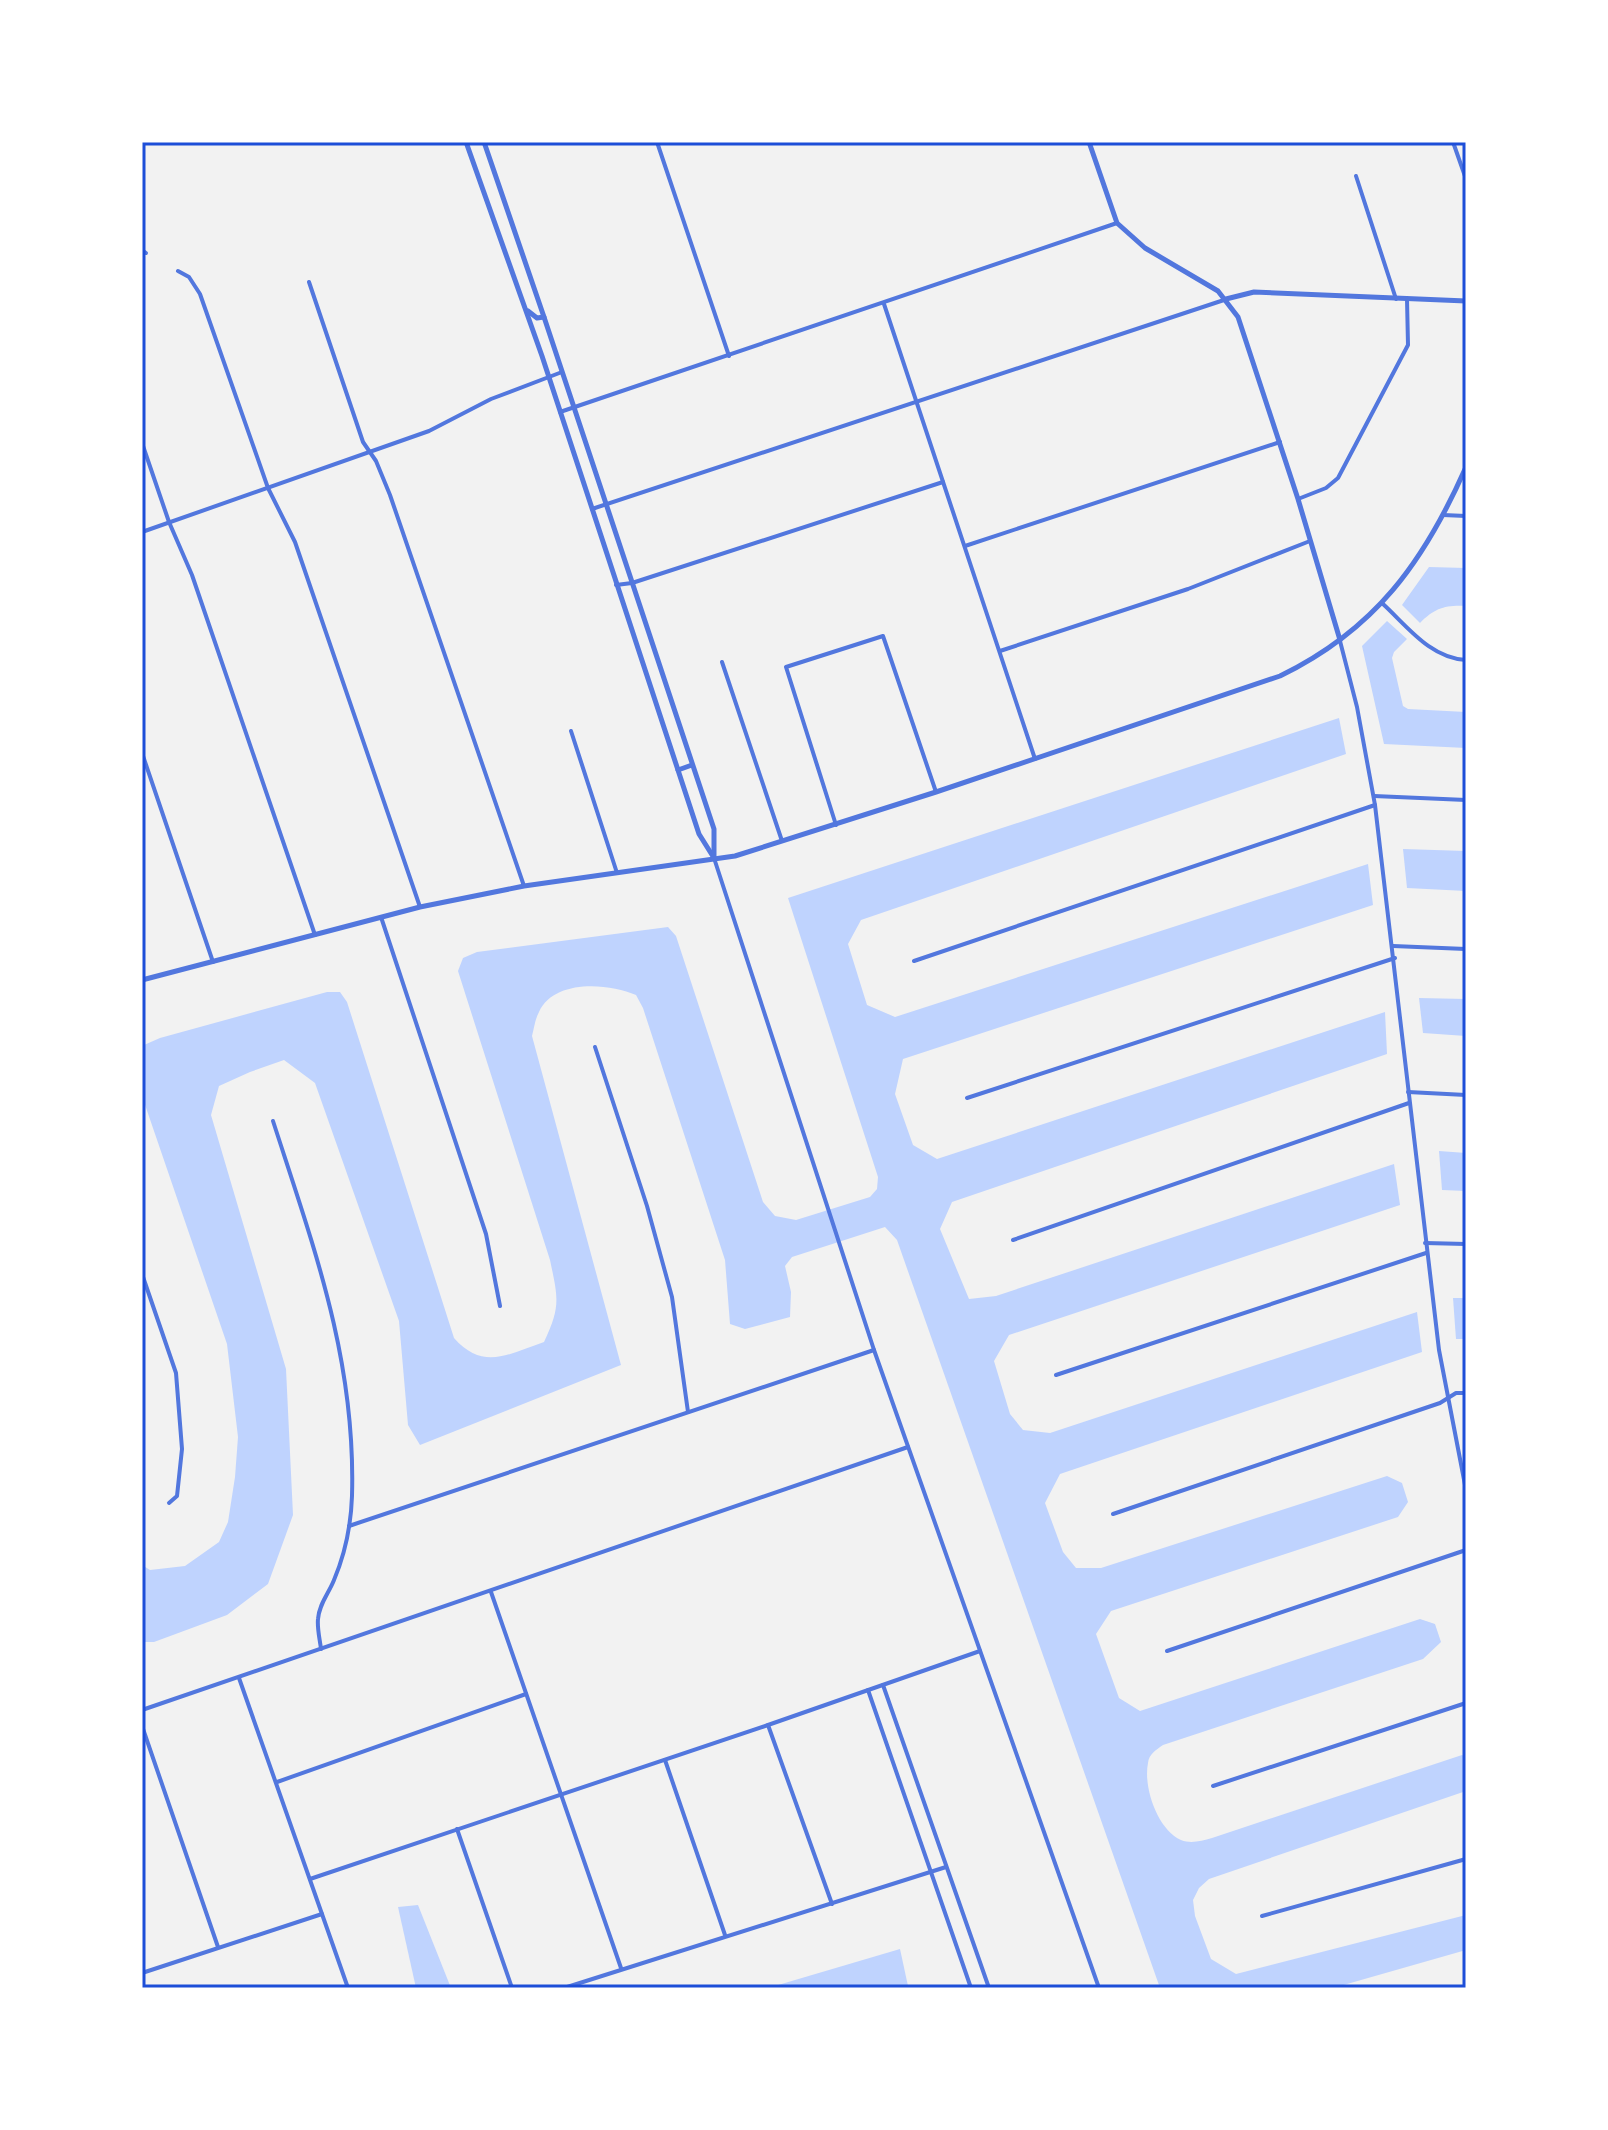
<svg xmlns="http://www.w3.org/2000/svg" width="1608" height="2130" font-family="Figtree,sans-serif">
<rect width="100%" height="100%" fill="#f2f2f2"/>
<g fill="#bfd3fe">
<path d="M1429,567l37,1v38c-21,-1 -31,2 -46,17l-18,-18z"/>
<polygon points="1387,621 1407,639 1394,652 1392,658 1403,706 1408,709 1466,712 1466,748 1384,744 1362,646"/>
<path d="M1339,718l7,36 -485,166 -13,24 19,61 28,12 473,-153 5,41 -470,154 -8,35 18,51 24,14 448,-147 2,42 -435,148 -12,27 29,70 27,-3 398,-132 6,41 -391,130 -15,26 16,53 13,16 27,3 367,-121 5,40 -362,122 -15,29 18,49 13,16h25l286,-92 15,7 6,19 -10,15 -287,94 -15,23 23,64 21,13 280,-92 15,5 6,18 -18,17 -260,86c-7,5 -14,9 -15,18 -5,25 10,67 33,77 10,4 20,1 31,-2l250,-83 4,2v34l-257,88 -10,9 -6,12 2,16 16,43 25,15 230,-59v35l-133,38h-173l-263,-748 -12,-13 -93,30 -7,9 6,26 -1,25 -45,12 -15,-5 -5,-64 -82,-252 -7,-13c-28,-12 -82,-16 -97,17 -4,7 -5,17 -7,24l89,329 -201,80 -12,-20 -9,-104 -84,-238 -31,-23 -34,12 -31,14 -8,29 75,254 7,146 -25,69 -41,31 -73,27h-12v-77l8,5 35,-4 34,-24 9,-20 7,-45 3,-40 -11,-93 -85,-248 2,-51 16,-7 167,-46h13l7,10 107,336c29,33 55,16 90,4 17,-36 14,-44 6,-82l-92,-289 5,-13 14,-6 191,-25 8,9 87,266 12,14 21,4 74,-23 7,-8 1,-12 -90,-279z"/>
<polygon points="1403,849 1466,851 1466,891 1407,888"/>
<polygon points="1419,998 1466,999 1466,1036 1423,1033"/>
<polygon points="1439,1151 1466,1153 1466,1191 1442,1190"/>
<polygon points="1453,1298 1466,1298 1466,1339 1456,1339"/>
<polygon points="418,1905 451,1988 416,1988 398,1907"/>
<polygon points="900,1949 908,1986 903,1988 768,1988"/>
</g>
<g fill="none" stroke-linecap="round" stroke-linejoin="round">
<g stroke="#5277de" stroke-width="4">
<polyline points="657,142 729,356"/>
<polyline points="1453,142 1466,179"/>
<polyline points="1356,176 1396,299"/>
<polyline points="142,250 146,253"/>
<polyline points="178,271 189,277 200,294 268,488 295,542 420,907"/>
<polyline points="309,282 363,442 376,461 390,495 524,886"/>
<polyline points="884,304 1035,759"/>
<polyline points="560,412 1117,223"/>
<polyline points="142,443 169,522 192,575 315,935"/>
<polyline points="1298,499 1326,488 1338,478 1408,345 1407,299"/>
<polyline points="592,509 1224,300"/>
<polyline points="1443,515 1466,516"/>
<polyline points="142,532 429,431 491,399 562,372"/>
<polyline points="965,546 1280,442"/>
<polyline points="616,585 632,583 943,482"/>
<path d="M1383,604c24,22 47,54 83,56"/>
<polyline points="1340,641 1357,707 1375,805 1439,1350 1466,1490"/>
<polyline points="1000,651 1188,589 1310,541"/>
<polyline points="722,662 782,841"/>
<polyline points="571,731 617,873"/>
<polyline points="142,753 213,962"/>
<polyline points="1374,796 1466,800"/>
<polyline points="836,825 786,667 883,636 936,792"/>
<polyline points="714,858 874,1350 1099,1988"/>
<polyline points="381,917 486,1234 500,1306"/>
<polyline points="1393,946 1466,949"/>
<polyline points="914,961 1375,805"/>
<polyline points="595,1047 647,1206 672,1297 688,1412"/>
<polyline points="1408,1092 1466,1095"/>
<polyline points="967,1098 1395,958"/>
<path d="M273,1121c41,127 83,239 79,375 -1,29 -7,58 -18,84 -5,13 -15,24 -16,39 -1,10 2,21 3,30"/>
<polyline points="1013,1240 1409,1103"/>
<polyline points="1425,1243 1466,1244"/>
<polyline points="142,1274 176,1373 182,1449 177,1496 169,1503"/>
<polyline points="1056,1375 1426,1253"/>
<polyline points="1113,1514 1440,1403 1456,1393 1466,1393"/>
<polyline points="349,1526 874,1350"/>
<polyline points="491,1592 621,1968"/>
<polyline points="1167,1651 1466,1550"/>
<polyline points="239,1678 348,1988"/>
<polyline points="883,1685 989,1988"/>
<polyline points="868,1690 971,1988"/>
<polyline points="142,1710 908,1447"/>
<polyline points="768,1725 832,1904"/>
<polyline points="142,1726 218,1947"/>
<polyline points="665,1760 725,1935"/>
<polyline points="277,1782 526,1694"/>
<polyline points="1213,1786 1466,1703"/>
<polyline points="457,1829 512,1988"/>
<polyline points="310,1879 768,1725 980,1651"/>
<polyline points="1262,1916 1466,1859"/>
<polyline points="142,1973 322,1914"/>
<polyline points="564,1988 946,1867"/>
</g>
<g stroke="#5277de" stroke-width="5">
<polyline points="466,142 542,356 699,834 714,858"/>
<polyline points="484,142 544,317 714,829 714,857"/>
<polyline points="1089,142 1117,223 1145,248 1218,291 1238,317 1298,499 1340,640"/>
<polyline points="1226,299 1254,292 1466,301"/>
<polyline points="528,311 537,318 544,317"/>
<polyline points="678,770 692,765"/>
<path d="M142,980l278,-73 104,-21 211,-30 201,-64 344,-116c95,-46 144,-114 186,-209"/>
</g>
</g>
<rect width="1608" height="2130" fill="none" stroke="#ffffff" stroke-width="288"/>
<rect x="144" y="144" width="1320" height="1842" fill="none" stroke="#1d4ed8" stroke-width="3"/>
</svg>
